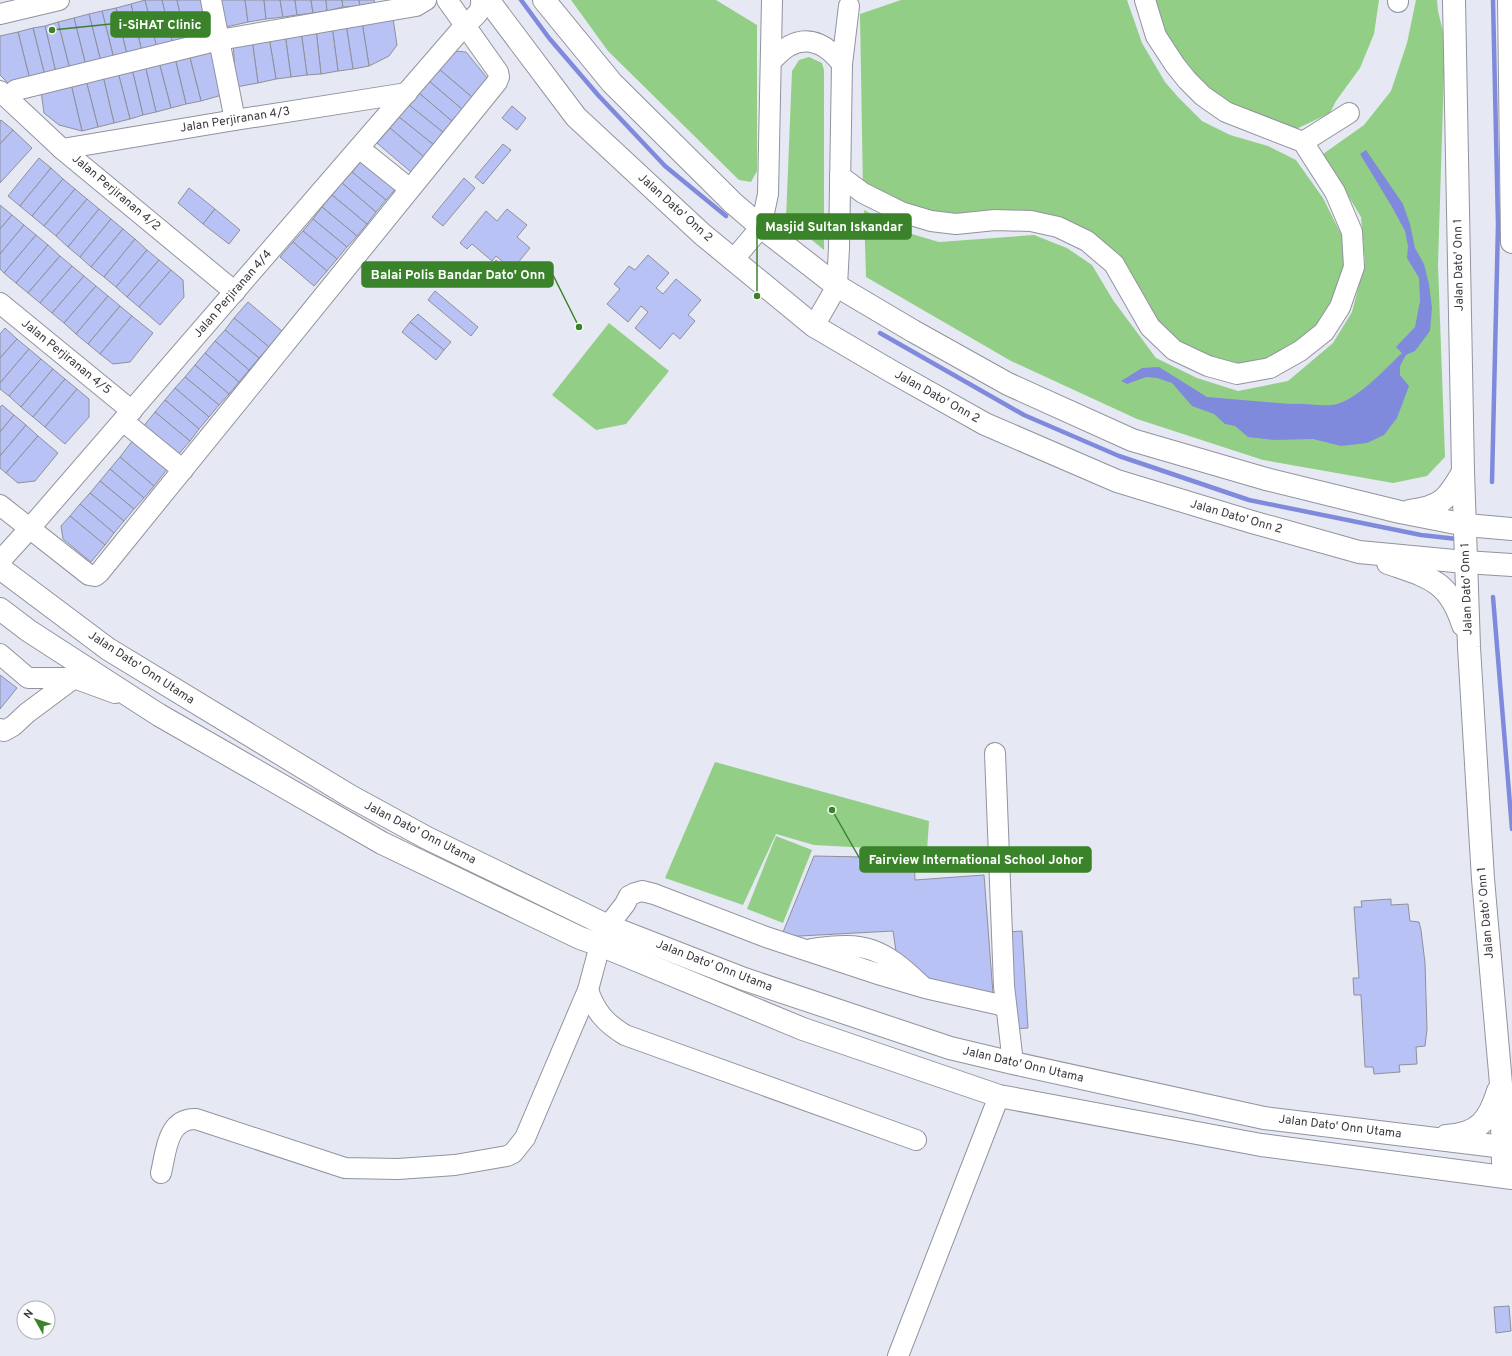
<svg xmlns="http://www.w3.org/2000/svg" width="1512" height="1356" font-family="Overpass,sans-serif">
<rect width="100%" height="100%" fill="#e6e9f4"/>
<g fill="#93ce86">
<polygon points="571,0 716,0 757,25 757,171 751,182 739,180 608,51"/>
<polygon points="901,0 1127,0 1142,43 1165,82 1178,97 1202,121 1230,135 1268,146 1296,160 1323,198 1342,236 1344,266 1323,329 1243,374 1162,334 1134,293 1066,231 958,227 863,192 860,14"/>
<polygon points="1154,0 1379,0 1374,34 1360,68 1336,101 1330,113 1294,130 1259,123 1195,85 1164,33"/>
<polygon points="1416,0 1437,0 1438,11 1445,40 1438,265 1445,457 1427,476 1393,483 1263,460 1137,419 1011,361 866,277 864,210 905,232 939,242 1034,235 1067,248 1092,265 1113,300 1156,358 1197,378 1238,391 1288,381 1333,343 1352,312 1365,262 1361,217 1323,154 1364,125 1391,91 1407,43"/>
<polygon points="809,57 822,63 824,70 824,250 786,219 792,71 799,60"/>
<polygon points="609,323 669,371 626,424 596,430 552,395"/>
<polygon points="715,762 929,821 927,851 814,845 776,834 743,905 665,878"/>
<polygon points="776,836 812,850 783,923 747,909"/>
</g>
<path fill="#808adc" d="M1366,150l37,54 7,20 5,24 9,16 5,20 3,24 -2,23 -15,20 -9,4 -6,11v9l9,11 -12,32 -13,17 -17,8 -26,3 -28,-7 -38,1 -27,-3 -13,-11 -10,-2 -11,-10 -22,-8 -20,-23 -15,-5 -11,-1 -19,7 -6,-3 21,-13 17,-1 48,30 84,7c14,-1 27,2 40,1 23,-1 55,-37 71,-52l-6,-6 19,-20 5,-26 -1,-23 -12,-20 1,-12 -3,-15 -13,-24 -32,-53z"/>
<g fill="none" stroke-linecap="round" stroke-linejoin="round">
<g stroke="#808adc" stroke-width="4.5">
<polyline points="521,0 549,38 598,95 665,166 726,216"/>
<polyline points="880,333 1024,415 1119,456 1249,500 1421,535 1457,539"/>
<polyline points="1492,482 1498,225 1493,0"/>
<polyline points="1493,597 1512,829"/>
</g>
</g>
<g fill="#b9c2f5" stroke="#8e909b">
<polygon points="145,0 157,48 142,52 131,4"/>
<polygon points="145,0 162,0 173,44 157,48"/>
<polygon points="162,0 177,0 186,41 173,44"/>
<polygon points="177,0 201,0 209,35 186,41"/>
<polygon points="221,0 245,0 248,22 226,27"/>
<polygon points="245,0 264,0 266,19 248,22"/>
<polygon points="264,0 280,0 283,17 266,19"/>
<polygon points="280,0 295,0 297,15 283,17"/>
<polygon points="295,0 311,0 313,13 297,15"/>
<polygon points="311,0 326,0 327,11 313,13"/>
<polygon points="326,0 342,0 343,7 327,11"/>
<polygon points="342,0 359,0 360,6 343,7"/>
<polygon points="359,0 374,0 375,3 360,6"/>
<polygon points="131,4 142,52 127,55 116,8"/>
<polygon points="116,8 127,55 114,59 102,11"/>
<polygon points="102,11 114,59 101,62 89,14"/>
<polygon points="89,14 101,62 86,66 74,18"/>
<polygon points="74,18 86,66 70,70 58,22"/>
<polygon points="393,18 397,45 389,56 369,66 362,22"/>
<polygon points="58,22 70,70 56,73 45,26"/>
<polygon points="362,22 369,66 353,69 346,24"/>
<polygon points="346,24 353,69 338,71 332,26"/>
<polygon points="45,26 56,73 45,76 33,28"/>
<polygon points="332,26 338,71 321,74 316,29"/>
<polygon points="33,28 45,76 30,80 18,32"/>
<polygon points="316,29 321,74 307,75 301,31"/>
<polygon points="301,31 307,75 291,77 285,34"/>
<polygon points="18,32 30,80 9,84 0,75 0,36"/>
<polygon points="285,34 291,77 276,79 269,37"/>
<polygon points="269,37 276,79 258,83 252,39"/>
<polygon points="252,39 258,83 236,87 233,42"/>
<polygon points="210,48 222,95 201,101 189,54"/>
<polygon points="454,51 466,52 488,79 473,98 439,69"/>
<polygon points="189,54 201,101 186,104 175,58"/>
<polygon points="175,58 186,104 171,108 159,62"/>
<polygon points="159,62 171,108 156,112 145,65"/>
<polygon points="145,65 156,112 143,115 132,69"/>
<polygon points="132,69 143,115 130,119 118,72"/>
<polygon points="439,69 473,98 463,110 429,81"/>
<polygon points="118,72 130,119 114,123 103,76"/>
<polygon points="103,76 114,123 98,127 86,80"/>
<polygon points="86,80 98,127 82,131 71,84"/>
<polygon points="429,81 463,110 453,122 419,93"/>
<polygon points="71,84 82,131 59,125 44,113 41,91"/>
<polygon points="419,93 453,122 444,133 409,105"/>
<polygon points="409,105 444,133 434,145 399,117"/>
<polygon points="512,106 526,118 517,130 502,118"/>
<polygon points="399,117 434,145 424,157 390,128"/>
<polygon points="1,120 13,130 0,144 0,121"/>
<polygon points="390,128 424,157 411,172 377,143"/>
<polygon points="13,130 32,148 0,183 0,144"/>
<polygon points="503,144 511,150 483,184 475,177"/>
<polygon points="39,158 51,168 20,206 8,196"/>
<polygon points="364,158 398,186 386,200 352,172"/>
<polygon points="51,168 63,179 32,216 20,206"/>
<polygon points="352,172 386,200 376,212 342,183"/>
<polygon points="464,178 475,188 443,226 432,217"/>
<polygon points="63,179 75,189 44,226 32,216"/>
<polygon points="342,183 376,212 367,224 332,195"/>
<polygon points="189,188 215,209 203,224 178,203"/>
<polygon points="75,189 87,199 56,236 44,226"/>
<polygon points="332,195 367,224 357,236 322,207"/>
<polygon points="87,199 99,209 68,247 56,236"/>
<polygon points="0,205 12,215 0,229"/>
<polygon points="322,207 357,236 347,247 313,219"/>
<polygon points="99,209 111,219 80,257 68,247"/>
<polygon points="215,209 240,230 229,244 203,224"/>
<polygon points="507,209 527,225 517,237 530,248 512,270 496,256 492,261 472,244 467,249 460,243 486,211 497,221"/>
<polygon points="12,215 24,225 0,254 0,229"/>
<polygon points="111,219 123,229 91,267 80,257"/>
<polygon points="313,219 347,247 337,259 303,231"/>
<polygon points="24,225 36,235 4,273 0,269 0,254"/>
<polygon points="123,229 135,239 104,277 91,267"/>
<polygon points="303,231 337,259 327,271 293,242"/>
<polygon points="36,235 48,245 16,283 4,273"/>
<polygon points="135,239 147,250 116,287 104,277"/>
<polygon points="293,242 327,271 314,286 280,257"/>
<polygon points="48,245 60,256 28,293 16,283"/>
<polygon points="147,250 159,260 127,297 116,287"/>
<polygon points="648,255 669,273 656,288 663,294 676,279 701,300 688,315 695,321 680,339 673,333 660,349 635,328 648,312 641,306 628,322 607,304 620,289 614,284 629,266 635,270"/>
<polygon points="60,256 72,266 40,303 28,293"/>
<polygon points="159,260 171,270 139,307 127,297"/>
<polygon points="496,260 512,273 501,286 485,273"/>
<polygon points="72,266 84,276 52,313 40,303"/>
<polygon points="171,270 183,280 184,297 160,325 139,307"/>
<polygon points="84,276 96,286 64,323 52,313"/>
<polygon points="96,286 108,296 76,334 64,323"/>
<polygon points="435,291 478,327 471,336 428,300"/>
<polygon points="108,296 120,306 88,344 76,334"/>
<polygon points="248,302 282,331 269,347 234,318"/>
<polygon points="120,306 132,316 100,354 88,344"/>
<polygon points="418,314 451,342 444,350 410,322"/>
<polygon points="132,316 153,333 130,362 113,364 100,354"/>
<polygon points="234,318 269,347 259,358 225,330"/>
<polygon points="410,322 444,350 436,360 402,332"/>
<polygon points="5,328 17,339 0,358 0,334"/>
<polygon points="225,330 259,358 249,370 215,341"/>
<polygon points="17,339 29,349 0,383 0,358"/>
<polygon points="215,341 249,370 239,382 205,353"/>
<polygon points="29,349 41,359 9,396 0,389 0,383"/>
<polygon points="205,353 239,382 229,394 195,365"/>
<polygon points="41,359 53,369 21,407 9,396"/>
<polygon points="195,365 229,394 219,405 185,377"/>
<polygon points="53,369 65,379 33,417 21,407"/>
<polygon points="185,377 219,405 209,417 175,388"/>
<polygon points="65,379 77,389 45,427 33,417"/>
<polygon points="175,388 209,417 199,429 165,400"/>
<polygon points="77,389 89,399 89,417 65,444 45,427"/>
<polygon points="165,400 199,429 190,441 155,412"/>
<polygon points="2,405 14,415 0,432 0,407"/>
<polygon points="155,412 190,441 177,456 143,427"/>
<polygon points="14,415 26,425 0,456 0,432"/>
<polygon points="26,425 38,436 6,473 0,468 0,456"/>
<polygon points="38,436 58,453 35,481 18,483 6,473"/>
<polygon points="133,440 168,468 154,486 120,457"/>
<polygon points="120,457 154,486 144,498 110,469"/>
<polygon points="110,469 144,498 134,509 100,481"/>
<polygon points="100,481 134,509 124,521 90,493"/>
<polygon points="90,493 124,521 114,533 80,504"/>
<polygon points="80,504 114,533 105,545 70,516"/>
<polygon points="70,516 105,545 91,562 63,539 61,526"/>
<polygon points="0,675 17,688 0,709"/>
<polygon points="814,856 914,858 915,880 984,875 993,994 924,982 897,958 893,931 781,937"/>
<polygon points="1391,899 1391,905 1408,904 1410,921 1419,922 1421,930 1425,963 1427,1029 1425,1046 1416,1047 1417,1064 1399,1065 1400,1072 1374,1074 1373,1067 1365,1067 1361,995 1354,995 1353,978 1359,978 1354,907 1362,907 1361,901"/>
<polygon points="1022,931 1028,1028 1014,1029 1008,932"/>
<polygon points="1509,1306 1511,1331 1496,1333 1494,1307"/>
</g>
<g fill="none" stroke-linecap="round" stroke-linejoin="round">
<defs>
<g id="minor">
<polyline points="211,0 235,120"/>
<polyline points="1398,2 1398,0"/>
<polyline points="0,14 59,0"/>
<path d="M772,60c5,-4 11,-11 17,-14 22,-12 40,1 53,18"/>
<polyline points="0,91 62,149 235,292"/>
<polyline points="7,97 16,90 219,40 416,6 426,0"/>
<polyline points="1303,142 1349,113"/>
<polyline points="359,148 410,189"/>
<polyline points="62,149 235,120 407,93"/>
<polyline points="840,176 863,193 901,212 931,221 956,224 995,220 1031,221 1058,227 1087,241 1114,264 1150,327 1174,350 1208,366 1237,374 1270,368 1300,351 1324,332 1340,307 1354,267 1352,232 1335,192 1303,142 1226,112 1203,96 1187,80 1175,65 1156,36 1145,0"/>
<polyline points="734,259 761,227 768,194 772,0"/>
<polyline points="0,303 132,411"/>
<polyline points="814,326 837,286 839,248 842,64 849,6"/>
<polyline points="123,421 183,470"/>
<polyline points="0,505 89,575 95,576 99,573 497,82 499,77 498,72 447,0"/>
<path d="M0,561l30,-33 435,-503c8,-7 18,-13 16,-25"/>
<polyline points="0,654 28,678 74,678 115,693"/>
<polyline points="0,729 4,731 13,726 27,713 74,678"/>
<polyline points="995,753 1004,986 1013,1063"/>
<path d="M812,949c54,-8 70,-1 109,36"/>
<path d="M588,990c7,21 17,33 37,45l291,105"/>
<path d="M161,1173c5,-21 6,-55 35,-54l149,49 53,1 57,-4 52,-9 6,-3 12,-15 63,-148 12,-45 8,-19 17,-22 4,-8 6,-3 7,-2 12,3 112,43 115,38 44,13 80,18"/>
<polyline points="898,1356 999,1096"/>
</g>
<g id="major">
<polyline points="488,0 576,117 702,234 814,326 889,370 985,424 1117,481 1252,522 1359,552 1465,562 1512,565"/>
<polyline points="544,0 612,83 733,203 761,227 837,286 913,331 1008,384 1132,440 1266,479 1400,512 1466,525 1512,529"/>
<polyline points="1454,0 1463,472 1469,647 1483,879 1501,1084 1503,1162"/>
<polyline points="1509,0 1512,242"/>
<path d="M1410,511c32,-4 37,-12 53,-39"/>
<path d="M1388,563c40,14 61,17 75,62"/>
<polyline points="0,568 108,649 350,796 427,838 608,926 744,979 950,1048 1013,1063 1264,1118 1512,1148"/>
<polyline points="0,609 29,631 159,715 382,843 580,938 600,945 803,1029 999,1096 1261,1145 1512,1178"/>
<path d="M1446,1136c33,-2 43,-16 52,-45"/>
</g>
</defs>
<use href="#minor" stroke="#91939e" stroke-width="22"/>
<use href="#major" stroke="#91939e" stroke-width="24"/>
<use href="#minor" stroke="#fff" stroke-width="20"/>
<use href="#major" stroke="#fff" stroke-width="22"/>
</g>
<g text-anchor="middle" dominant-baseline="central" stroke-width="3.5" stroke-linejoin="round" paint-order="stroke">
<g font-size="12" fill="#38383d" stroke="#fff">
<text transform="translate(235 120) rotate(-9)">Jalan Perjiranan 4/3</text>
<text transform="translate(116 193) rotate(40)">Jalan Perjiranan 4/2</text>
<text transform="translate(675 208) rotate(42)">Jalan Dato' Onn 2</text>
<text transform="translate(1459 265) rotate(-91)">Jalan Dato' Onn 1</text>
<text transform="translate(233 294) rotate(-49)">Jalan Perjiranan 4/4</text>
<text transform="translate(66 357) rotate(39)">Jalan Perjiranan 4/5</text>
<text transform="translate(937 397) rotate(29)">Jalan Dato' Onn 2</text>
<text transform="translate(1236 517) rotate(16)">Jalan Dato' Onn 2</text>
<text transform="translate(1467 589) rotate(-92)">Jalan Dato' Onn 1</text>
<text transform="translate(141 668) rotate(33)">Jalan Dato' Onn Utama</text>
<text transform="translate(420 833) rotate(27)">Jalan Dato' Onn Utama</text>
<text transform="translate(1486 913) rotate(-95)">Jalan Dato' Onn 1</text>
<text transform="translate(714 966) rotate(21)">Jalan Dato' Onn Utama</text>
<text transform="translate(1023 1065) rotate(13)">Jalan Dato' Onn Utama</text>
<text transform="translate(1340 1127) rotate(7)">Jalan Dato' Onn Utama</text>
</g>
</g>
<path fill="none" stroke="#3b832a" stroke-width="1.5" d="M52 30L111 24M757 296L757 226M579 327L553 275M832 810L860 859"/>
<g fill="#3b832a" stroke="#fff" stroke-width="1.5">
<circle cx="52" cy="30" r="4"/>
<circle cx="757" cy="296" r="4"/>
<circle cx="579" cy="327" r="4"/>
<circle cx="832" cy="810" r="4"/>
</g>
<g fill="#3b832a" stroke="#3b832a" stroke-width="1.5">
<rect x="111" y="12" width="99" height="25" rx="4"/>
<rect x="757" y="214" width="154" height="25" rx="4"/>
<rect x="362" y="262" width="191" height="25" rx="4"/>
<rect x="860" y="847" width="231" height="25" rx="4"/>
</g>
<g font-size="13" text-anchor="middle" font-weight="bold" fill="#fff">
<text x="160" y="29">i-SiHAT Clinic</text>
<text x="834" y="231">Masjid Sultan Iskandar</text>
<text x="458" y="279">Balai Polis Bandar Dato' Onn</text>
<text x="976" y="864">Fairview International School Johor</text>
</g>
<g transform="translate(36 1320) rotate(309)"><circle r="19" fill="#ffffff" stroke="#afafb1"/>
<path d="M0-3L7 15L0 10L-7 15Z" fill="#3b832a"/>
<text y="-6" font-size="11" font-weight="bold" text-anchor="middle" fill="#38383d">N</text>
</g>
</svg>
